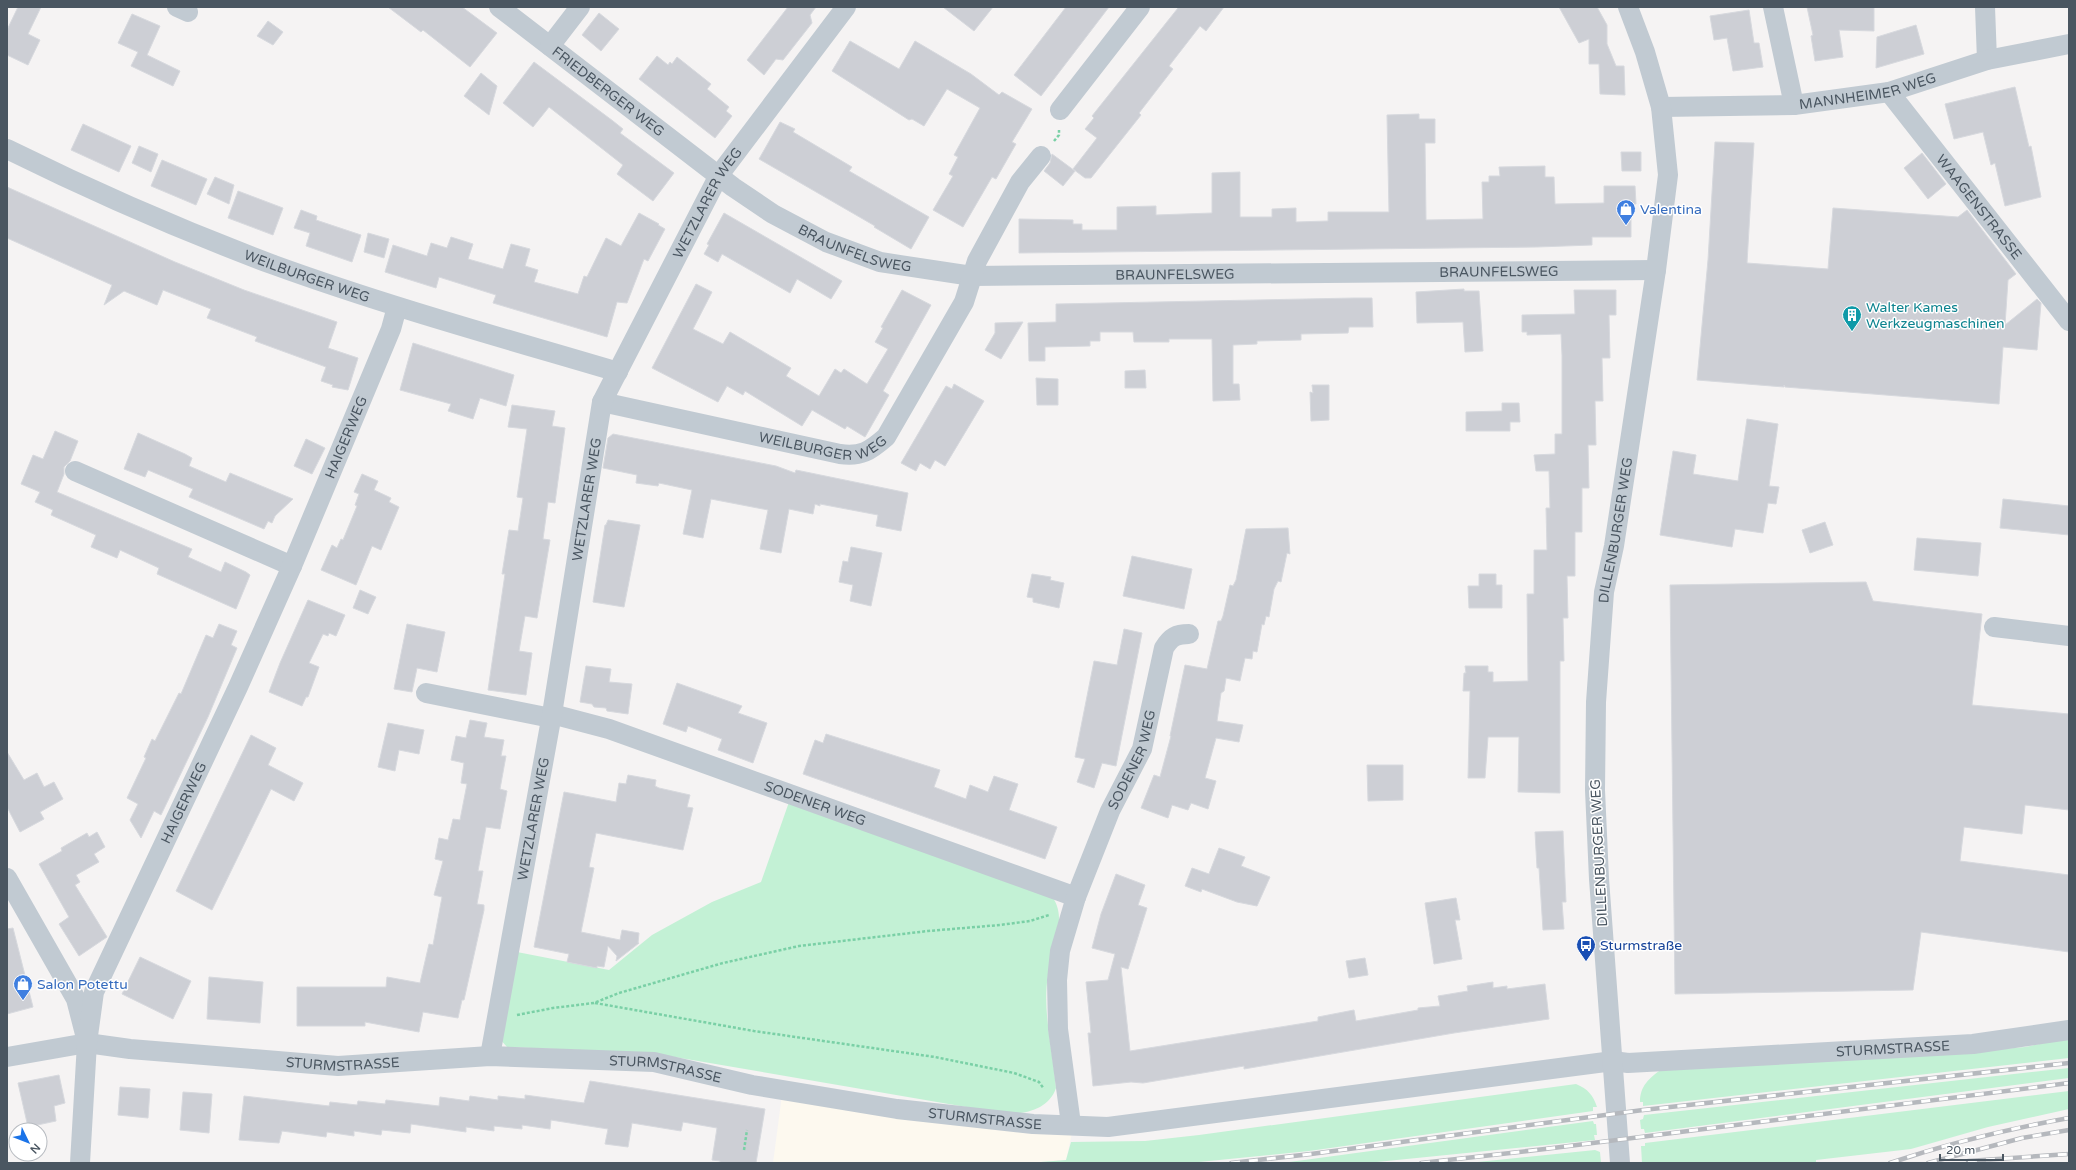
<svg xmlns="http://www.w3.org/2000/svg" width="2076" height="1170" font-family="'Varela Round',sans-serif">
<rect width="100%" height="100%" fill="#f5f3f3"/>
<polygon fill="#fdf9ef" points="782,1095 1072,1133 1066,1160 1028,1163 773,1163"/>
<g fill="#c3f1d5">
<path d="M789,802l264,96c15,22 -2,53 -5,77 -6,37 5,75 8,113 -7,21 -30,26 -49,26l-356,-61 -144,-6 -8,-9 18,-86 92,18 43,-35 60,-33 49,-20z"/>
<path d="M2069,1038v20l-426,48v-4h-3c0,-16 9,-24 22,-33l307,-17 56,-5z"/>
<polygon points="2069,1068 2069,1078 1645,1133 1644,1129 1641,1129 1640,1120 1643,1119 1644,1115"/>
<path d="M1576,1084c12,5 17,11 21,23h-4v4l-284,40 -120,12h-161l38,-3 5,-18 74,-1 54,-6z"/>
<polygon points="2069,1091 2069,1109 1988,1127 1911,1149 1816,1160 1816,1163 1642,1163 1641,1146 1645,1146 1645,1143"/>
<polygon points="1593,1121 1594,1124 1596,1124 1597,1135 1594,1135 1595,1140 1367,1163 1282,1163"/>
<polygon points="1595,1150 1600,1152 1601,1163 1468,1163"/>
</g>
<g fill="#cdcfd5" stroke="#d7d9de">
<polygon points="18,7 41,7 28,34 40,40 28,65 7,55 7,30"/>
<polygon points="388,7 462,7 497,33 470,67 423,30 421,32"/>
<polygon points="788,7 816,7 810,15 812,23 783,60 776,59 764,75 747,60"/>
<polygon points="943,7 993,7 974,31"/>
<polygon points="1066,7 1109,7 1041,96 1014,75"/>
<polygon points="1176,7 1224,7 1206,31 1200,26 1169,66 1173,69 1139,113 1141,115 1091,178 1085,178 1073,169 1097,138 1085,129 1094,118 1092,116 1178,8"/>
<polygon points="1559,7 1597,7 1607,25 1607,44 1616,66 1624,66 1625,95 1600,94 1599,64 1589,64 1589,39 1579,43"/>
<polygon points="1807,7 1874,7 1874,31 1839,30 1843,57 1815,61 1811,36 1813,35"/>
<polygon points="1749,10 1754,43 1759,43 1763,67 1733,71 1727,38 1714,40 1710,16"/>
<polygon points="599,13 619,29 601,51 582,35"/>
<polygon points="132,14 160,26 147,55 180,71 173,86 131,66 138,52 118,43"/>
<polygon points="268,21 283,32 273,45 257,36"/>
<polygon points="1916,25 1924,54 1876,68 1877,37"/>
<polygon points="850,41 899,69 915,41 971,74 999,95 1002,92 1032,109 1012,142 1016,144 996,179 992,177 963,227 933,210 953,176 949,174 958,157 954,155 980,108 947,89 924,126 912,119 909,120 832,71"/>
<polygon points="657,56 668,65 670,62 672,64 677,57 711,84 707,89 729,107 726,111 732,116 715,138 639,79"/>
<polygon points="534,62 613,121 623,129 620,133 674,173 653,201 617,174 623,165 549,107 533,127 503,103"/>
<polygon points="481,73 497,86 489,115 464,96"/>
<polygon points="2015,87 2029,147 2031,146 2041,197 2005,206 1995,163 1991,165 1983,132 1954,139 1945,104"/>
<polygon points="1419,114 1419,119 1435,119 1435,143 1425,143 1426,220 1483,219 1482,182 1489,182 1489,176 1500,176 1499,167 1545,166 1545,177 1554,177 1555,204 1604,203 1604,186 1635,186 1636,204 1631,204 1631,237 1592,237 1592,245 1537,247 1019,253 1019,219 1073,220 1073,224 1082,224 1082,230 1117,230 1117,207 1156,206 1156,215 1212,213 1212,173 1240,172 1240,217 1272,217 1272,209 1296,208 1296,222 1328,221 1328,212 1389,212 1387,115"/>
<polygon points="780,122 795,129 793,132 852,167 849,171 929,217 911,249 874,227 875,226 759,159"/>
<polygon points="83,124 131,146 119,172 71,150"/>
<polygon points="1715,142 1754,143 1747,263 1828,269 1833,208 1958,217 1967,210 2016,274 2008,280 2005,325 2037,299 2041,303 2037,350 2003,347 1999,404 1785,387 1784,385 1784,387 1697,380 1708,260"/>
<polygon points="139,146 158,154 151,172 132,163"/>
<polygon points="1621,152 1641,152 1641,171 1622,171"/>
<polygon points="1922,153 1946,184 1928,199 1904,168"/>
<polygon points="1052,154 1075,171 1063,186 1044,171 1050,163"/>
<polygon points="162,160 207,179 196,205 151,186"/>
<polygon points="215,177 234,185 229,204 207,194"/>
<polygon points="7,187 175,262 244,290 337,322 328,348 358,358 348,390 332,387 333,385 321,381 326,367 255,341 257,337 207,318 211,309 163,290 157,305 124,291 104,305 112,285 7,238"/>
<polygon points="238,191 283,208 273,235 228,218"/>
<polygon points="301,210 317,216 316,220 361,235 352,262 306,246 310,233 294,228"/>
<polygon points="639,213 659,224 658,225 665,229 648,261 644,259 627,303 617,302 607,337 493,303 496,295 439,277 436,288 385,272 393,245 427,256 431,243 447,248 451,237 473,244 468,259 503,269 511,244 530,249 525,266 538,270 534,282 578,294 584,276 587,277 606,238 621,246"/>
<polygon points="724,213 842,281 831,299 797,279 790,293 722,254 718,262 704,254 709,245 707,244"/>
<polygon points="368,233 389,239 384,258 364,252"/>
<polygon points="696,284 712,292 693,329 723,344 730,332 791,368 786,376 819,396 835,369 841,373 844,369 867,384 888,349 875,342 883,328 881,327 902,290 931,305 883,391 889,395 865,437 847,426 845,429 812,410 802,426 745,391 743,395 727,386 718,402 652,368"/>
<polygon points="1464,289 1464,291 1479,291 1483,351 1465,352 1463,322 1417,323 1416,292"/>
<polygon points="1574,290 1616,290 1616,315 1609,315 1610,358 1602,358 1603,401 1595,401 1596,445 1588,445 1589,488 1582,488 1582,532 1575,532 1575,576 1567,576 1568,618 1563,618 1564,661 1560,661 1560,793 1518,792 1519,737 1488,737 1485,778 1468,778 1470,691 1463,691 1464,673 1466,673 1465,666 1488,666 1488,672 1493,672 1493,682 1528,681 1527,594 1534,594 1534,550 1547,550 1546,508 1550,508 1549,471 1536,471 1534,455 1555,454 1555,434 1562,434 1562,355 1561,334 1527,335 1527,332 1522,332 1522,315 1575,314"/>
<polygon points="1354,298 1372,298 1373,327 1349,327 1348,333 1301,334 1301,340 1257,341 1257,344 1233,345 1233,384 1239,384 1240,400 1213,401 1212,339 1169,339 1169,342 1134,342 1133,332 1100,332 1100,341 1090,341 1090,346 1045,347 1045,361 1029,361 1028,323 1056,322 1056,304"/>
<polygon points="1023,322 1001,359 985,350 995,333 995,323"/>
<polygon points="413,343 514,375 506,406 480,398 473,419 448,411 451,404 400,390"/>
<polygon points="1145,370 1146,388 1125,388 1125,371"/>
<polygon points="1036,378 1058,379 1058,405 1037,405"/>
<polygon points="954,384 984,401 945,466 935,460 930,469 920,463 916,471 901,463 946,386 952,389"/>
<polygon points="1312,385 1329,385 1329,420 1311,421 1310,392 1313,393"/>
<polygon points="1502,403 1519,403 1520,422 1510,422 1510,431 1466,431 1466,412 1502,411"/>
<polygon points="512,405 555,411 552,426 565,428 555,503 548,502 543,539 550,540 537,618 525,616 519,651 532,653 526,695 488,690 505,574 502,574 509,530 518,531 523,498 517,497 527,429 508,427"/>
<polygon points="1747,419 1778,424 1769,486 1779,487 1776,504 1768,503 1763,533 1735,529 1732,547 1660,535 1673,451 1696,455 1693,474 1738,481"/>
<polygon points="55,431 78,441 70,461 64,467 64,474 57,492 192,549 188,557 221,572 225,562 246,572 250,575 236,609 157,574 159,568 120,550 117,558 91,547 96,535 51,515 53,510 35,502 40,492 21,484 33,455 43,459"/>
<polygon points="138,433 185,454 192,458 189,466 226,482 230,473 293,499 275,516 272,523 268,521 264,529 189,497 193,489 148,470 145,477 124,469"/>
<polygon points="613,434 776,466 795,473 796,470 908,493 901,531 876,526 878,515 820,504 820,506 815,504 813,514 789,509 781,553 760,549 768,510 711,499 703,538 683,534 692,490 659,483 658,486 636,483 637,475 603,468 608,438"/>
<polygon points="306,439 325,448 312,474 294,466"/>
<polygon points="362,474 378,481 374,490 391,498 389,502 399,507 381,550 372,546 356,585 321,570 332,545 337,548 341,539 343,540 357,506 355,505 359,494 354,492"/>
<polygon points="2003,499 2069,506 2069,535 2000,528"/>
<polygon points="608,520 640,525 624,607 593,602 605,525 606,525"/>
<polygon points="1825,522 1833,545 1810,553 1802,530"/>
<polygon points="1288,528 1290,554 1287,553 1281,582 1278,581 1274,589 1269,617 1266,616 1264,625 1262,624 1257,652 1253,651 1252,659 1245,658 1240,681 1226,678 1224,691 1221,693 1217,721 1243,725 1239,742 1216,738 1205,778 1216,781 1208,809 1191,803 1188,810 1172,805 1168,818 1141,808 1154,775 1160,777 1171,736 1170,736 1185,665 1207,669 1218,621 1221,621 1223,616 1230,585 1233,586 1236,580 1246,529"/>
<polygon points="1917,538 1981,543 1978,576 1914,570"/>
<polygon points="851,547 882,553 871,606 850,601 853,585 839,582 843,561 848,562"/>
<polygon points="1132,556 1192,569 1184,609 1123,596"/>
<polygon points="1032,574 1051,577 1050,580 1064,583 1059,608 1033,602 1033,598 1027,597"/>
<polygon points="1479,574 1496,574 1496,585 1502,585 1502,608 1469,608 1468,586 1479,586"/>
<polygon points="1866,582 1873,601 1982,614 1972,705 2069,714 2069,810 2025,805 2022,834 1964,827 1960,861 2069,875 2069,952 1921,932 1913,990 1675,994 1670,585"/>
<polygon points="360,590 376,597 368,614 353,608"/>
<polygon points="308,600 345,615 336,636 329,633 328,636 323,634 309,663 319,667 308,697 306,697 302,706 269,692 280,663"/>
<polygon points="219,624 237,631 231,645 237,648 208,717 161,815 154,811 141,838 130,820 138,804 127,798 146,758 144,757 152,739 155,741 179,693 181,694 206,635 213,638"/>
<polygon points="407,624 445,632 437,672 417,668 412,692 394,689"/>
<polygon points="1124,629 1142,633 1116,766 1102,763 1094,788 1077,782 1085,759 1075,757 1094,661 1117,665"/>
<polygon points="586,666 611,669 609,682 632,684 628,714 607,711 606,708 594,707 592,704 580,702"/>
<polygon points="677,683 742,706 738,713 767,723 753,763 718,750 722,739 688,726 686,732 663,724"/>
<polygon points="470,720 487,723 484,737 504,740 501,756 506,756 500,789 507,791 500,829 486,827 478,871 483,871 477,904 484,905 484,910 464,1000 462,1000 458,1018 423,1012 419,1032 365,1022 365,1026 297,1026 297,987 386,987 387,977 420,983 429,944 433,945 442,897 434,895 443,861 435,859 439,838 448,840 453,819 460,820 467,784 461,783 464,763 451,760 456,736 466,738"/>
<polygon points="388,723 424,730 419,754 399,750 395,771 378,767"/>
<polygon points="826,734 940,770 934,787 966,799 970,785 988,792 994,776 1018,784 1009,810 1057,827 1045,859 803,774 815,740 823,743"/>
<polygon points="251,735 276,748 268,765 303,783 294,801 271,789 212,910 176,891"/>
<polygon points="7,752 24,780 37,773 44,787 54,782 63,799 40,812 44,819 20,832 7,807"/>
<polygon points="1367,765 1403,765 1403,800 1368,801"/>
<polygon points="628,775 656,780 655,786 659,788 690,795 687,807 693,808 683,850 596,833 589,867 594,868 581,932 620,940 622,930 639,933 638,943 639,943 616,961 617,956 608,946 604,967 597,966 597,968 567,962 569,954 534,947 564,792 616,802 619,783 626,784"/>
<polygon points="1563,831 1566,902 1562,902 1564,929 1543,930 1539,868 1537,868 1535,832"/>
<polygon points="97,832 105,847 94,854 99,862 76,875 80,882 75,885 107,937 79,956 59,924 69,917 39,864 62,851 61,848 87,833 89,837"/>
<polygon points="1219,848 1245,857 1241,866 1270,877 1257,906 1237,902 1202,889 1201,892 1185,886 1192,868 1209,874"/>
<polygon points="1116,874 1145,885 1138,905 1147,908 1128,969 1121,967 1130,1051 1318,1021 1318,1017 1354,1010 1356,1021 1418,1010 1418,1008 1440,1006 1438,996 1468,991 1467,986 1493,982 1493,988 1507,986 1507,989 1545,984 1549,1019 1454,1033 1244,1069 1244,1066 1143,1083 1131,1082 1093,1086 1088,1033 1091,1033 1086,982 1108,980 1115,954 1092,948 1101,914"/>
<polygon points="1456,898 1460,920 1455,920 1462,959 1434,964 1425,903"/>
<polygon points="13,928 33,1007 7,1014 7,929"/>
<polygon points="140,957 191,981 173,1019 122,994"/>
<polygon points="1365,958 1368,975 1349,978 1346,961"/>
<polygon points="209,977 263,982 260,1023 207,1019"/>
<polygon points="59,1075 65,1103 54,1106 56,1121 28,1127 18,1083"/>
<polygon points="590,1081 765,1109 756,1163 720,1163 720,1161 712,1160 717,1128 683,1122 681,1131 632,1123 628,1147 605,1144 608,1129 551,1120 550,1129 522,1125 522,1129 494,1126 494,1131 466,1127 466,1132 411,1124 410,1133 382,1130 381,1135 354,1131 354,1136 327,1132 326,1137 282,1131 279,1143 239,1140 244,1096 329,1106 330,1102 357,1105 358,1101 385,1104 386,1100 439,1106 440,1097 469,1101 470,1096 498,1100 498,1096 525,1099 525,1095 584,1103"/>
<polygon points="120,1087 150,1089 148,1118 118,1115"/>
<polygon points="183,1092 212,1094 209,1133 180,1130"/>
</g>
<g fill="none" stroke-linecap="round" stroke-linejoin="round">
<g stroke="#7ad0a6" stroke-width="2.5" stroke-dasharray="3 2" stroke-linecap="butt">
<polyline points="1054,141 1059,135 1059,130"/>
<polyline points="595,1003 754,1031 935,1057 1014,1073 1039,1082 1044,1089"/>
<polyline points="517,1015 553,1008 594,1003 619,993 723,963 799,946 928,931 1000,925 1030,921 1049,915"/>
<polyline points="744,1150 747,1130"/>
</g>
<g stroke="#c1cad2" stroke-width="20">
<polyline points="177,7 188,12"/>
<path id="s1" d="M499,7l234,180 40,27 53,28 54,20 92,14 684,-6"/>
<polyline points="1773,7 1794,105"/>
<polyline points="1985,7 1987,60"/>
<polyline points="550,46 580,7"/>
<path id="s2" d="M1889,92l180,229"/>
<path id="s3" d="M1661,107l133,-2 95,-13 98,-32 82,-16"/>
<polyline points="1060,110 1140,7"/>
<path id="s4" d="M7,149c87,43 176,82 267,116 113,41 229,73 344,107"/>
<path id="s5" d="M602,402l238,52c21,3 30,-3 46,-17l78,-135 13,-41 43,-79 21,-26"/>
<polyline points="75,471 292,566"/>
<polyline points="1994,627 2069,636"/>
<polyline points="426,693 551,718"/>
<path id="s6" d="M552,714l57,15 467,168"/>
<polyline points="7,878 76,999 85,1034"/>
<path id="s7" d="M490,1056l62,-342 50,-312 117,-227 127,-168"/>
<path id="s8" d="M7,1057l80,-14 43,6 208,17 152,-10 164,6 98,23 145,24 136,15 75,3 505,-66 15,2 345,-19 96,-14"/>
<path id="s9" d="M1071,1124l-13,-95 -1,-49 3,-29 16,-54 34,-86 32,-62 22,-101c7,-11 12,-14 25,-14"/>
<path id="s10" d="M80,1163l7,-120 7,-51 144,-305 54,-121 99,-237 6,-22"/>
<path id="s11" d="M1620,1163l-21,-284 -4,-89 1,-88 8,-110 10,-46 42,-276 12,-95 -7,-68 -16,-55 -17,-45"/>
</g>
<defs>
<g id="rail">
<polyline points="1968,1161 2069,1154"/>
<polyline points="1231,1163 1311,1154 1643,1110 2069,1063"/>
<polyline points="1421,1163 1545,1149 2069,1083"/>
<path d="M1890,1163c59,-20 118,-34 179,-45"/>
<polyline points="1928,1163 2022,1138 2069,1130"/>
</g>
</defs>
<use href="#rail" stroke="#b5b8bd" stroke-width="4.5"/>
<use href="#rail" stroke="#fff" stroke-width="3" stroke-dasharray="9" stroke-linecap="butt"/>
</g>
<defs>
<symbol id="shop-pin" viewBox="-11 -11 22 30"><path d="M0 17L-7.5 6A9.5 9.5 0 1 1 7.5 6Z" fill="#3f7fe0" stroke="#fff"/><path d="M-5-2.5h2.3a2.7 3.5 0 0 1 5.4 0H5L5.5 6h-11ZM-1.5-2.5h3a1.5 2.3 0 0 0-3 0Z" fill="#fff"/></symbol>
<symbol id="building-pin" viewBox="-11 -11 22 30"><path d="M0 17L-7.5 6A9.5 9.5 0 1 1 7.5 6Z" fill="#0f9aa8" stroke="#fff"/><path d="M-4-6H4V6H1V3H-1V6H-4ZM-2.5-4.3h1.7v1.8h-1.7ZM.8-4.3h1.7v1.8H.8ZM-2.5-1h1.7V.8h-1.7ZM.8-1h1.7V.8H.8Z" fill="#fff"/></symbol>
<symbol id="bus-pin" viewBox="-11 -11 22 30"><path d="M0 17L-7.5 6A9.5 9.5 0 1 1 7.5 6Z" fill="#1a4fb4" stroke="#fff"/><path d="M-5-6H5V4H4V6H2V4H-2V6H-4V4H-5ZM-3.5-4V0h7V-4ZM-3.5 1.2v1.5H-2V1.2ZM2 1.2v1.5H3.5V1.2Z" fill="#fff"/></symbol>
</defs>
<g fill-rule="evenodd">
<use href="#shop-pin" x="1615" y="198" width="22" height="30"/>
<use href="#building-pin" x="1841" y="304" width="22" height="30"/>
<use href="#bus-pin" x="1575" y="934" width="22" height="30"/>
<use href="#shop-pin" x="12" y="973" width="22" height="30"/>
</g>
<g text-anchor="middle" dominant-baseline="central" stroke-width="3" stroke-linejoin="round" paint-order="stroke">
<g font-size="14" fill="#4a5661" stroke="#fff">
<text stroke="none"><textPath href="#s3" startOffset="208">MANNHEIMER WEG</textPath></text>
<text stroke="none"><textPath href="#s1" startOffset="138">FRIEDBERGER WEG</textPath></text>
<text stroke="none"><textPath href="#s7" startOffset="889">WETZLARER WEG</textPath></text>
<text stroke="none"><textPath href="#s2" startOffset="146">WAAGENSTRASSE</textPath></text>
<text stroke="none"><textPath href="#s1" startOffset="433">BRAUNFELSWEG</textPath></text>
<text stroke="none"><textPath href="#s1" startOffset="1081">BRAUNFELSWEG</textPath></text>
<text stroke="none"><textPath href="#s4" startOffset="326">WEILBURGER WEG</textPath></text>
<text stroke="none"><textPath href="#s1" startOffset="757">BRAUNFELSWEG</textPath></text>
<text stroke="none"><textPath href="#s5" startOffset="227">WEILBURGER WEG</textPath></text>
<text stroke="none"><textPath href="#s10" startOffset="781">HAIGERWEG</textPath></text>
<text stroke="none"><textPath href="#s7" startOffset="565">WETZLARER WEG</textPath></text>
<text stroke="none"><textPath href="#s11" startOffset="635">DILLENBURGER WEG</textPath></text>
<text stroke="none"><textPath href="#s9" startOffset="379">SODENER WEG</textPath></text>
<text stroke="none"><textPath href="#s10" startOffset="381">HAIGERWEG</textPath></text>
<text stroke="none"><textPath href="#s6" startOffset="278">SODENER WEG</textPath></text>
<text stroke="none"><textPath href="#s7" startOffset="241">WETZLARER WEG</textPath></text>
<text transform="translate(1599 853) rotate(-93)">DILLENBURGER WEG</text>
<text stroke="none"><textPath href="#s8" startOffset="1899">STURMSTRASSE</textPath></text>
<text stroke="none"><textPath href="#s8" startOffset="338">STURMSTRASSE</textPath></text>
<text stroke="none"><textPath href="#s8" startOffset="662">STURMSTRASSE</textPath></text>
<text stroke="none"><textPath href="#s8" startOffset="986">STURMSTRASSE</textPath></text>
</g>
<g font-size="14" fill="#366cbe" stroke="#fff" text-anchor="start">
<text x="1640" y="209">Valentina</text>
<text x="37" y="984">Salon Potettu</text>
</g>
<g font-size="14" fill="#0d838f" stroke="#fff" text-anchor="start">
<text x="1866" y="307">Walter Kames<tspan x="1866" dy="16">Werkzeugmaschinen</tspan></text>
</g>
<g font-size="14" fill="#164399" stroke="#fff" text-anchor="start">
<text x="1600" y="945">Sturmstraße</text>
</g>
</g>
<rect width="2076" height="1170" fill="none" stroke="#4a5661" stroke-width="16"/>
<g transform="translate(28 1142) rotate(133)"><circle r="19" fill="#ffffff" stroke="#b7bbc0"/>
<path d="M0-3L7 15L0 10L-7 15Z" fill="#1a73e8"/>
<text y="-6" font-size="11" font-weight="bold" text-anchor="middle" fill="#4a5661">N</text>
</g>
<path d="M1940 1154v6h63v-6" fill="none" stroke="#4a5661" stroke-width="2"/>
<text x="1946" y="1154" font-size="12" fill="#4a5661" stroke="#ffffff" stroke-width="3" paint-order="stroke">20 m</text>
</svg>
